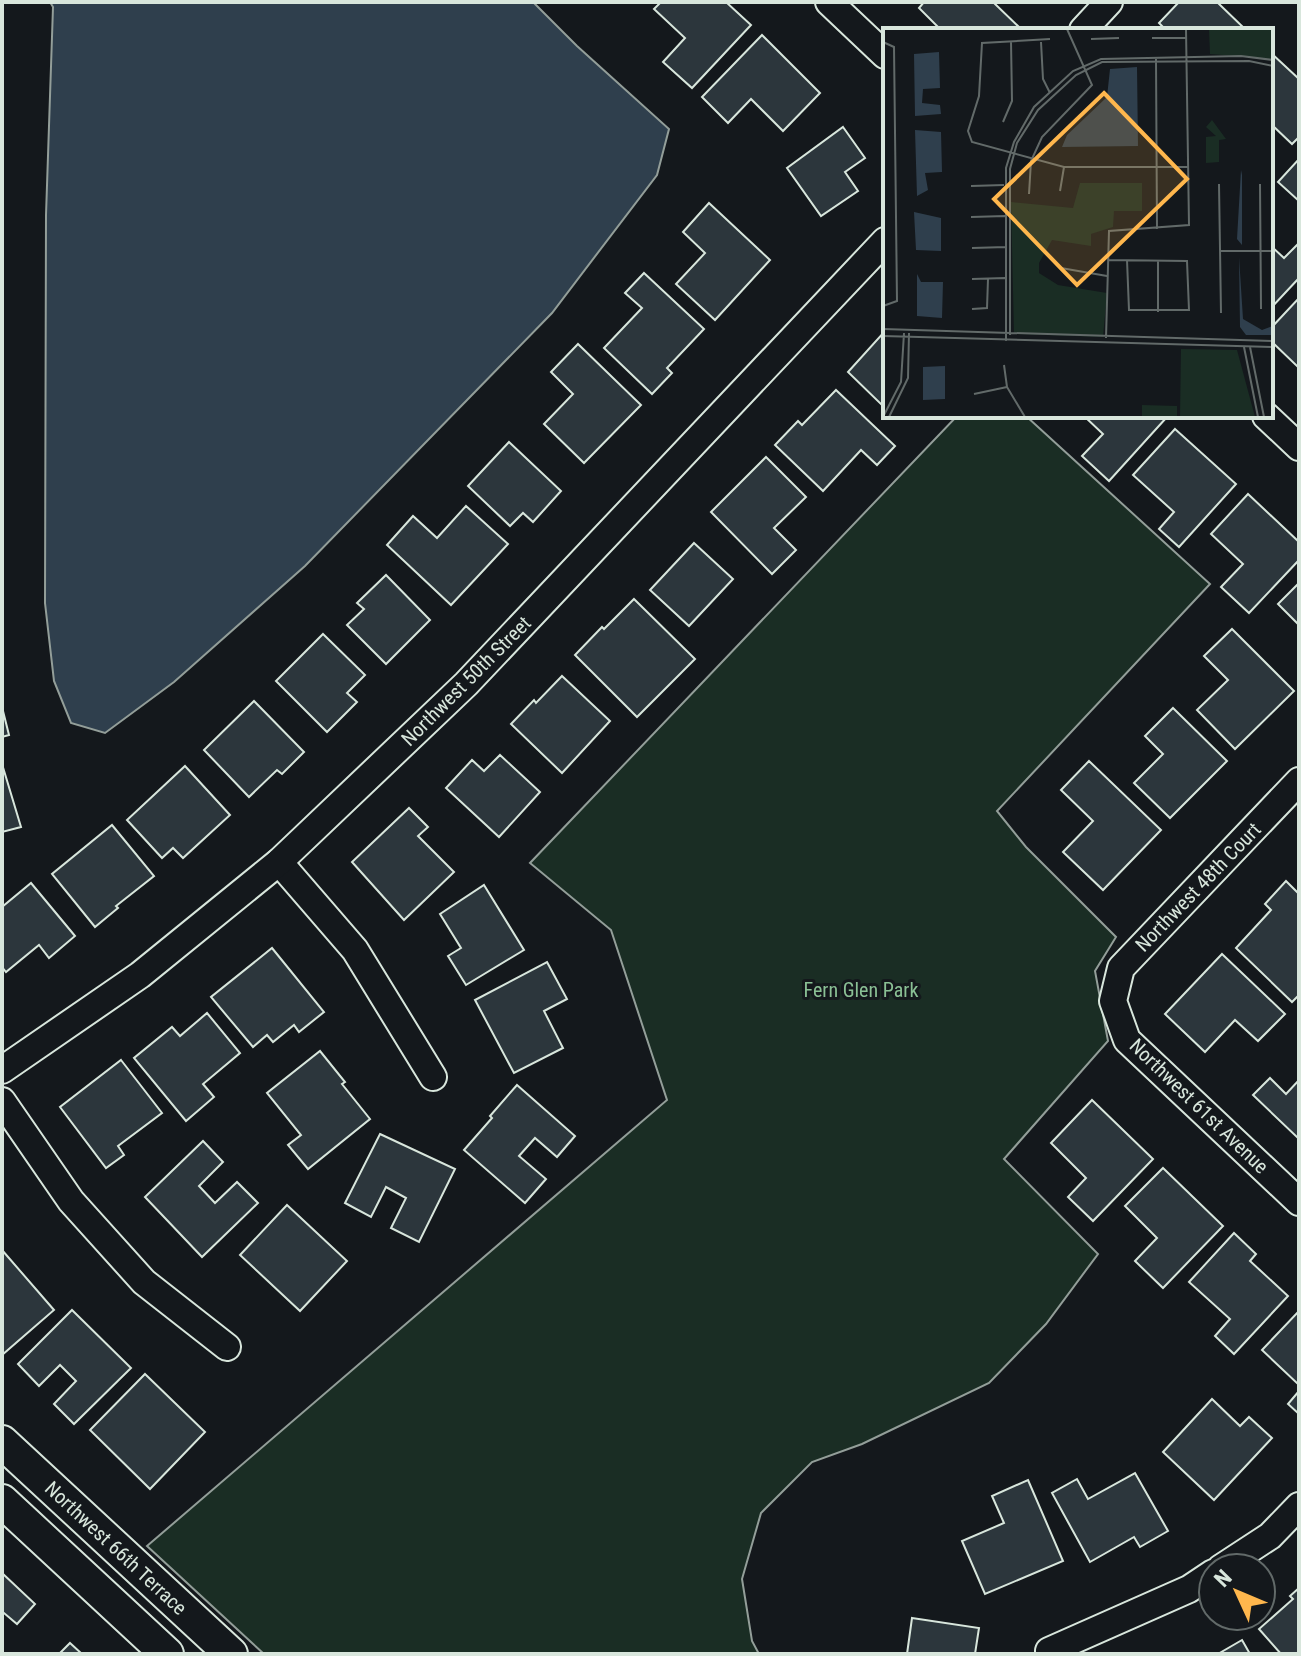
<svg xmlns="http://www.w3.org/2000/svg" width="1301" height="1656" font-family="'Roboto Condensed',sans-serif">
<rect width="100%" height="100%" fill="#14181c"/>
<polygon fill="#1a2d24" stroke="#939e99" stroke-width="2" points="957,416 1026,416 1210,584 997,811 1026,847 1116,937 1095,971 1108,1041 1004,1159 1098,1254 1046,1324 989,1383 862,1444 812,1462 761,1513 742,1579 752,1641 759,1654 264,1654 147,1546 667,1100 611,930 530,863"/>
<polygon fill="#2f3f4d" stroke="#939e99" stroke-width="2" points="50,2 533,2 577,46 669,129 657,175 552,313 305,566 174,682 105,733 71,723 54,681 45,603 46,215 53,7"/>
<g fill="#2c363c" stroke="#d8e6dc" stroke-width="2">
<polygon points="661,2 726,2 751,25 692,88 663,62 685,38 654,9"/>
<polygon points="924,2 993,2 1019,27 1015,30 941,30 919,8"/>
<polygon points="1179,2 1217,2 1246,30 1166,30 1159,23"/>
<polygon points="762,35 820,93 783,131 751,99 728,123 702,97"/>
<polygon points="1271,53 1299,79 1299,137 1292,144 1271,124"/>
<polygon points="843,127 865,158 845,172 858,191 821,216 787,168"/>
<polygon points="1299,159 1299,201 1278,182"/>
<polygon points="709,203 770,260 715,320 676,284 705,253 683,232"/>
<polygon points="1297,245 1299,247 1299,278 1271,308 1271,246 1284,258"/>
<polygon points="644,273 704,329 667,368 672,373 652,394 604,348 642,308 625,293"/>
<polygon points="1299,298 1299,368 1271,341 1271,328"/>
<polygon points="885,331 885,408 848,372"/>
<polygon points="578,344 641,405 584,463 544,424 573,394 551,372"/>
<polygon points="836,390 895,446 877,465 861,450 823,491 775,445 798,421 802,425"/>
<polygon points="1084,416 1166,416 1167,417 1109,481 1082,456 1103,434"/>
<polygon points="1175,429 1236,484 1179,547 1159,529 1174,512 1133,475"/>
<polygon points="509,442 561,491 533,522 523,513 510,526 468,486"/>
<polygon points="766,457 806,497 774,528 796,550 772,574 711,512"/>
<polygon points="1248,494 1299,542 1299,560 1249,613 1221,587 1243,564 1211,534"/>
<polygon points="466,506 508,544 451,605 387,545 413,516 437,538"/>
<polygon points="694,543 733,579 689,626 650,590"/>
<polygon points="386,575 430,620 386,664 347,625 364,609 357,603"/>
<polygon points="1299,583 1299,625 1278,604"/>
<polygon points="634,599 695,659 637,717 575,655 602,627 604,629"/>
<polygon points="1232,629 1294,691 1235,749 1197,710 1228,680 1204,656"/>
<polygon points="323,634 365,675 347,693 357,702 327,732 276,681"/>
<polygon points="562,676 610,721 562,773 511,724 534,700 536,703"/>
<polygon points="254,701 304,752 282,774 277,770 249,797 204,750"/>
<polygon points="2,707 9,735 2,737"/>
<polygon points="1173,708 1227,761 1170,818 1134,783 1163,754 1145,736"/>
<polygon points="500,755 540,792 499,837 446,788 472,760 484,771"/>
<polygon points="1089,761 1161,830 1103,890 1063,852 1093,821 1061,790"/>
<polygon points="2,764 21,827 2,832"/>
<polygon points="185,766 230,815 183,858 173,848 162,858 127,820"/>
<polygon points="409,808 428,827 418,836 454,872 404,920 352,862"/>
<polygon points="112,825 154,876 116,906 118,908 95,927 52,874"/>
<polygon points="1286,881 1299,894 1299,995 1292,1002 1236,948 1271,910 1265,904"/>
<polygon points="31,883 75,936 49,958 39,945 6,972 2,967 2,907"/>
<polygon points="484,885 524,950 466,985 448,956 461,948 440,914"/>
<polygon points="272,948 324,1012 299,1032 294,1025 273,1042 267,1035 253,1047 211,997"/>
<polygon points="1222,954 1285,1014 1258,1041 1235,1020 1205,1052 1165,1014"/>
<polygon points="547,962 567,999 544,1011 563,1048 514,1073 475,1000"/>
<polygon points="207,1013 240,1053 203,1084 214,1097 186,1121 134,1058 172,1027 180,1036"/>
<polygon points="320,1051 345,1082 342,1084 370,1119 308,1169 288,1145 301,1135 267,1093"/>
<polygon points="121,1060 162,1113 118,1146 124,1155 106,1168 60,1107"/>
<polygon points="1270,1078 1286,1094 1299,1080 1299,1139 1253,1095"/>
<polygon points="517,1085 575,1136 557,1157 535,1138 519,1156 546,1179 525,1203 464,1150 492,1118 490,1116"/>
<polygon points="1092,1100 1153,1159 1093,1221 1068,1197 1086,1178 1051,1143"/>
<polygon points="380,1134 455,1169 419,1242 391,1228 406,1198 386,1187 371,1217 345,1203"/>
<polygon points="203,1141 223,1162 199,1186 215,1203 237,1182 258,1203 202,1257 145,1197"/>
<polygon points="1163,1168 1223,1226 1163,1288 1135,1261 1157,1238 1125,1206"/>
<polygon points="287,1205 347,1261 300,1311 240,1255"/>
<polygon points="1234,1233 1256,1254 1250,1261 1288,1296 1234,1354 1215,1336 1230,1319 1189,1282"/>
<polygon points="2,1250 54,1310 2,1355"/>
<polygon points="72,1310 131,1368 74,1424 54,1404 76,1381 60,1365 39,1386 18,1364"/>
<polygon points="1299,1311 1299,1385 1262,1350"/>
<polygon points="145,1374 205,1432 150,1489 90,1430"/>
<polygon points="1299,1391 1299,1414 1288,1404"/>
<polygon points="1212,1399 1240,1426 1249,1417 1272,1438 1214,1500 1163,1452"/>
<polygon points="1135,1473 1168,1531 1140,1547 1134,1537 1090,1562 1052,1493 1077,1479 1088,1499"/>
<polygon points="1028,1480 1063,1561 985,1594 962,1541 1004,1523 992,1496"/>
<polygon points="2,1573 35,1604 17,1624 4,1613 2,1615"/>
<polygon points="1299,1588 1299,1654 1281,1654 1259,1629 1293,1599 1290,1596"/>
<polygon points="912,1618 979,1628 975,1654 907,1654"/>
<polygon points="1242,1640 1250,1654 1218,1654"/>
<polygon points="70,1643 82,1654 59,1654"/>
</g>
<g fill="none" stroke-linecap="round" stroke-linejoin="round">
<defs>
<g id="minor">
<polyline points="829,2 885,55"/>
<polyline points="1083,30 1109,2"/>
<polyline points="1266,416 1299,447"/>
<polyline points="1299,781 1121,968 1113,1001 1127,1040 1299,1202"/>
<polyline points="279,862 355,950 433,1077"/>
<polyline points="2,1070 140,975 279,862 466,684 885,241"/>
<polyline points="2,1101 71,1201 144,1282 227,1347"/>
<polyline points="1221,1568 1270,1536 1299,1506"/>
<polyline points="1049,1651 1189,1589 1213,1573"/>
</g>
<g id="tertiary">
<polyline points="2,1442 231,1654"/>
<polyline points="2,1501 167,1654"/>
</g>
</defs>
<use href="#minor" stroke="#d8e6dc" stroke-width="30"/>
<use href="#tertiary" stroke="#d8e6dc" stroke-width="36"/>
<use href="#minor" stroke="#14181c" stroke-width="26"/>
<use href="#tertiary" stroke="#14181c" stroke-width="32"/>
</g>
<g text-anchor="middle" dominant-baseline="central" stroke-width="6" stroke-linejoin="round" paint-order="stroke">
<g font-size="20" fill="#d8e6dc" stroke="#14181c">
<text transform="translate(466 681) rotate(-45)">Northwest 50th Street</text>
<text transform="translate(1198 887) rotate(-46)">Northwest 48th Court</text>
<text transform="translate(1199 1106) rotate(44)">Northwest 61st Avenue</text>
<text transform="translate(116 1548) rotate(43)">Northwest 66th Terrace</text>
</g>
<g font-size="20" fill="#8ac095" stroke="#14181c">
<text x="861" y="990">Fern Glen Park</text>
</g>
</g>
<g transform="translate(883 28)">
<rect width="390" height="390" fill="#14181c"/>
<path d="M326,1h64v30l-63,-5zM329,92l14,19 -7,1v22l-13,1v-26l10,-1 -10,-9zM197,155h62v28h-28l-1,16 -22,7v12l-39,-6 -13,23v10l19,12 49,8 -4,44 -89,-3 -3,-132 62,6zM298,321l56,1 18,67h-75zM259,377l35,1v11h-35z" fill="#1a2d24"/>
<path d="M56,24l1,36 -17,1 -1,14 18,2 1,9 -26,2 -1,-62zM254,39l1,79 -76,1 5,-12 40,-38 3,-28zM32,102l26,2 1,40 -17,1 3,17 -11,6zM358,142l1,5v70l-5,-6zM31,184l27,6v33l-25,-1zM356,229l4,62 19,11 11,-4v9h-27l-6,-8zM34,246l4,8h22l-1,36 -25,-2zM62,338v33l-22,1v-33z" fill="#2f3f4d"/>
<path fill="none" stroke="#626a69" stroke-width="2" d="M269,10h34M167,11l-68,4 -3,53 -11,35 4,11 92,25h124M208,11l28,-1M0,14l11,5 3,254 -14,5M158,14l2,37 7,14M273,31l1,170M120,94l9,-21 -1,-60M336,156l2,129M377,156l1,125M88,158l33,-1M177,163l4,-24M146,166l2,-33 11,-24 50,-52 -25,-56M88,189l34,-1M89,220l34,-1M337,223h53M225,232l79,1 2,49h-60l-2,-50M275,232v52M178,240l46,8M89,251l33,-1M89,281l15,-1 1,-29M0,301l390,12M127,307v-166l7,-26 21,-33 38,-35 26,-13 147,-1 24,5M0,308l390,11M223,310l3,-107 80,-6 -3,-196M123,313v-173l8,-26 20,-35 39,-36 28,-12 140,-3 32,4M361,319l14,70M367,319l14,70M121,337l3,22 18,30M91,366l33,-7M0,389l18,-35 3,-49M6,389l19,-39 1,-45"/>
<path fill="#ffb74d" fill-opacity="0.15" stroke="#ffb74d" stroke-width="4" d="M221,65l83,86 -110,106 -83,-86z"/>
<rect width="390" height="390" fill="none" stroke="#d8e6dc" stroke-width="4"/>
</g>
<rect width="1301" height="1656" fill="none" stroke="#d8e6dc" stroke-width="8"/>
<g transform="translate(1237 1592) rotate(314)"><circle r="38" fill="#14181c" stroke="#626a69" stroke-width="2"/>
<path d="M0-6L14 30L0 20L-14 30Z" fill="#ffb74d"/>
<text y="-12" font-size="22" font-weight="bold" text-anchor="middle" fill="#d8e6dc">N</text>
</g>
</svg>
